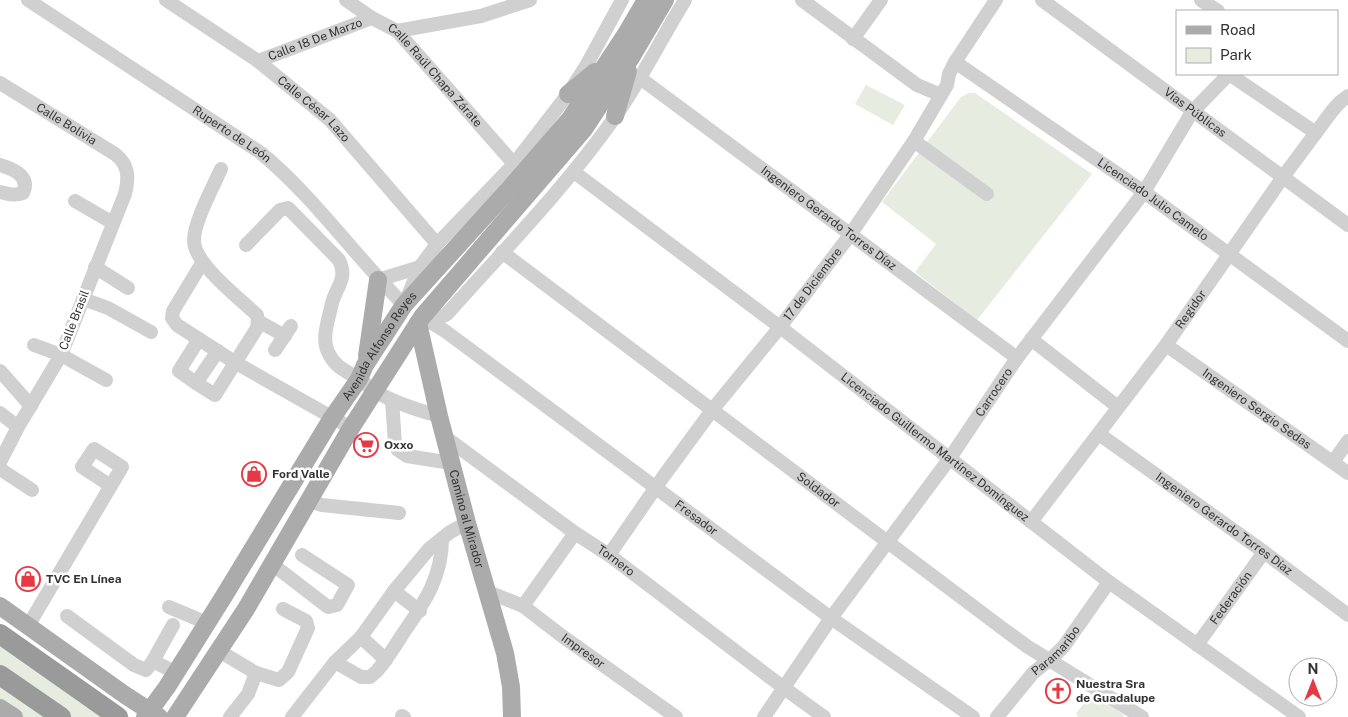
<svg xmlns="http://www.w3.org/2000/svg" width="1348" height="717" font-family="'Public Sans',sans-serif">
<rect width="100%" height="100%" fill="#fff"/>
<g fill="#e6ecdf">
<polygon points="866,85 905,105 893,125 855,104"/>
<polygon points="969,93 975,93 1092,174 977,320 915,272 936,244 882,202 961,97"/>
<polygon points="0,626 130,717 19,717 0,704"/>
<polygon points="1093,693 1124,715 1123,717 1078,717 1076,713"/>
</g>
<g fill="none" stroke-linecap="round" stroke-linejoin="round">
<g stroke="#d0d0d0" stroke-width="14">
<path id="s1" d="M28,0l233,153c53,44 94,103 143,152l16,-38 17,-23 77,-80 54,-70 18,-28 36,-66"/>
<path id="s2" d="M166,0l92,61 72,59 107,124"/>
<path id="s3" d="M346,0l26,18 25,13 117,133"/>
<polyline points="802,0 917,85 941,95"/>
<path id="s4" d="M1042,0l306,225"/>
<polyline points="1201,0 1218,11"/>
<polyline points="397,31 481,16 530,0"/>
<polyline points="853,39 881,0"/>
<path id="s5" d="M258,61l114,-43"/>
<path id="s6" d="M955,62l189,130 204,149"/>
<polyline points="1229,74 1316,133"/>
<path id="s7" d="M640,78l377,280"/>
<path id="s8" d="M0,83l115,71c14,11 14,23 10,40l-64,161 -43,72 -18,35"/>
<polyline points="914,141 987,194"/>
<path d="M0,165c13,4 31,11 23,28 -8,3 -15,1 -23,-1"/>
<path id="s9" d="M574,172l206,155 329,255 190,135"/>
<polyline points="75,201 113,223"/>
<path d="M246,245l34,-35 8,-2 51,52c9,19 -2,25 -7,43 -3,15 -11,35 -4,49 7,16 19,19 31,27 6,4 10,8 16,12 19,12 42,19 64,25"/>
<path id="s10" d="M502,252l504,379 22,16 114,70"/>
<polyline points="202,263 173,311 172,318 177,325 236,363 351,428"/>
<polyline points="95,267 128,288"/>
<polyline points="378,280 420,267"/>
<polyline points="83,299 108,308 151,332"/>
<path id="s11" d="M422,317l23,14 386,287 142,99"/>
<path d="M423,317l16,1 8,-4c57,-64 118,-126 168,-197 26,-37 46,-78 70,-117"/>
<polyline points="258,321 285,336"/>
<polyline points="199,339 179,371 196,383 218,351"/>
<polyline points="1031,339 1118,407"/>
<polyline points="34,345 61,355 106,380"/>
<path id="s12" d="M1166,345l182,128"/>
<polyline points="275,350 291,326"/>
<polyline points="0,371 31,406"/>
<path d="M196,383l19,12 42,-67 1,-7 -1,-6c-17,-16 -64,-52 -63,-75 0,-18 19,-53 27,-71"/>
<polyline points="392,400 395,444 398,450 407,456 451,463"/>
<polyline points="0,413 18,427"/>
<path id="s13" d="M1099,434l165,118 84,63"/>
<path id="s14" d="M445,437l130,96 34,22 175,133 40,29"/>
<polyline points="1333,462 1348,441"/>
<polyline points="0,469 32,490"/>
<polyline points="309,501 322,505 399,513"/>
<path id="s15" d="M1031,522l135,-177 117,-168 49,-66 8,-9 8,-6"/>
<path id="s16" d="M609,555l54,-78 50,-68 67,-82 70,-92 64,-94 33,-56 2,-11 6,-12 41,-62"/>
<polyline points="272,564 328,607 337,605 348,585 302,555"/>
<polyline points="394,591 420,611"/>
<path id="s17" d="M486,591l37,15 39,30 114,81"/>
<polyline points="523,606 575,533"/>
<polyline points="169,607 207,623"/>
<polyline points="67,616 134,665 146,670 153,661 176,673"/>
<polyline points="28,626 122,467 94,449 82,467 111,486"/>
<polyline points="361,637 386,660"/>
<path id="s18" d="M1197,645l67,-93"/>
<polyline points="219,651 256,673 248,694 230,717"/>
<polyline points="153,661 173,625"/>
<path d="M335,662l26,15h9l7,-6c9,-11 17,-23 25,-36 21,-31 40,-56 40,-96"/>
<polyline points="256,673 279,680 288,672 308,628 306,621 283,609"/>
<polyline points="402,716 404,717"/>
<polyline points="292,717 335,662 361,637 394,591 429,549 450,532 467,523"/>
<path id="s19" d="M764,717l67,-99 119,-160 67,-100 127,-166 48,-80 37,-38"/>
<path id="s20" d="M997,717l36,-44 20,-16 11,-11 45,-64"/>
</g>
<g stroke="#ababab" stroke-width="18">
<polyline points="568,94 595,72"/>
<polyline points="615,116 628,71"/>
<path id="s21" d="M418,323l21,93 28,107 38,130 6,34 1,30"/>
<polyline points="367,356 378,280"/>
<polyline points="0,606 125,695 159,717"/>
<polyline points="0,708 14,717"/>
<path id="s22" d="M145,717l22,-30 57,-91 108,-178 27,-39 6,-14 39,-60 107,-118 59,-68 56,-85 20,-34"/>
<polyline points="175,717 246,609 351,428 422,317 584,129 632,56 665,0"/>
</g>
<polyline stroke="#9a9a9a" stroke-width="20" points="0,675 61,717"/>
<polyline stroke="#9a9a9a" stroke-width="20" points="0,634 118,717"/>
</g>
<defs>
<symbol id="supermarket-ring" viewBox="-11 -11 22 22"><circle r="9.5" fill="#fff" stroke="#e63946" stroke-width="1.5"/><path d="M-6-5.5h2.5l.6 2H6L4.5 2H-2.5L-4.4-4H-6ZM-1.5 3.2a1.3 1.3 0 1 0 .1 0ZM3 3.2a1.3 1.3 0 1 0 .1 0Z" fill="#e63946"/></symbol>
<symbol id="shop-ring" viewBox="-11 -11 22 22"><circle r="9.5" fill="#fff" stroke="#e63946" stroke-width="1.5"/><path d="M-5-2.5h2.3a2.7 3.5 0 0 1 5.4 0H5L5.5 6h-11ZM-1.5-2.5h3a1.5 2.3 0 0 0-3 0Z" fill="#e63946"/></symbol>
<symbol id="church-ring" viewBox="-11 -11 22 22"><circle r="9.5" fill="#fff" stroke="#e63946" stroke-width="1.5"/><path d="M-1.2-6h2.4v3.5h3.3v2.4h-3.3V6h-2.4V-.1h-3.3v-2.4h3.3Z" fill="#e63946"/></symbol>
</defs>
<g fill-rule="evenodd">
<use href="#supermarket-ring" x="352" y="431" width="28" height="28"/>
<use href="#shop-ring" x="240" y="460" width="28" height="28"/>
<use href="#shop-ring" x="14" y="565" width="28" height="28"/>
<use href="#church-ring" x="1044" y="677" width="28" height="28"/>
</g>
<g text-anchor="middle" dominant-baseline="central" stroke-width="5" stroke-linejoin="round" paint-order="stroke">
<g font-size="12" fill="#333" stroke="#fff">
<text stroke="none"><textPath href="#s5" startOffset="61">Calle 18 De Marzo</textPath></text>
<text stroke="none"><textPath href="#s3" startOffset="118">Calle Raúl Chapa Zárate</textPath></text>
<text stroke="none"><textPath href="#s2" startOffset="184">Calle César Lazo</textPath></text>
<text stroke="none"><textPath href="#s4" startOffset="190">Vías Públicas</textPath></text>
<text stroke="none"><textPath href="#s8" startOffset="78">Calle Bolivia</textPath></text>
<text stroke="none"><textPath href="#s1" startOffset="244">Ruperto de León</textPath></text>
<text stroke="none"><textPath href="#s6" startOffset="241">Licenciado Julio Camelo</textPath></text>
<text stroke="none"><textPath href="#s7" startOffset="235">Ingeniero Gerardo Torres Díaz</textPath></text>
<text stroke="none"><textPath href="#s16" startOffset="339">17 de Diciembre</textPath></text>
<text stroke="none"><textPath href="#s15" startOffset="266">Regidor</textPath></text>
<text transform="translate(74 320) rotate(-69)">Calle Brasil</text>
<text stroke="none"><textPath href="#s22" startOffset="439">Avenida Alfonso Reyes</textPath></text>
<text stroke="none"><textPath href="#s19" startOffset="398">Carrocero</textPath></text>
<text stroke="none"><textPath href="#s12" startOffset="111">Ingeniero Sergio Sedas</textPath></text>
<text stroke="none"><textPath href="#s9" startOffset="454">Licenciado Guillermo Martínez Domínguez</textPath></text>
<text stroke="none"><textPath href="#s10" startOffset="396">Soldador</textPath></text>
<text stroke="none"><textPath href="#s11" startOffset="340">Fresador</textPath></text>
<text stroke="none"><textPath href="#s21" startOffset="202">Camino al Mirador</textPath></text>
<text stroke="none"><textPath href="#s13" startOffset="154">Ingeniero Gerardo Torres Díaz</textPath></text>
<text stroke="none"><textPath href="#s14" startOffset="211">Tornero</textPath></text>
<text stroke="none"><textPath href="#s18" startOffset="58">Federación</textPath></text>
<text stroke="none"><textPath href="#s17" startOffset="115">Impresor</textPath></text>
<text stroke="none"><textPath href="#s20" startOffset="89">Paramaribo</textPath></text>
</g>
<g font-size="12" font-weight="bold" fill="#333" stroke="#fff" text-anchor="start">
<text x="384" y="445">Oxxo</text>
<text x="272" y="474">Ford Valle</text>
<text x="46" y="579">TVC En Línea</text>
<text x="1076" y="684">Nuestra Sra<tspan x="1076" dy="14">de Guadalupe</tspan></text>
</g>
</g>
<rect x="1176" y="10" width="162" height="65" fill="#ffffff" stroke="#adadad"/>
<rect x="1186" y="26" width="25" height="8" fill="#ababab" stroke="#adadad"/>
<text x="1220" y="35" font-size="15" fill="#333333">Road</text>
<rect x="1186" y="48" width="25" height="15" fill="#e6ecdf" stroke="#adadad"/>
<text x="1220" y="60" font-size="15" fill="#333333">Park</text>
<g transform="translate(1313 682)"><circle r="24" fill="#ffffff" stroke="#adadad"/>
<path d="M0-4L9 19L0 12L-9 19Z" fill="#e63946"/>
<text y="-8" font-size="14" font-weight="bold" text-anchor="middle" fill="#333333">N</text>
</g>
</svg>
